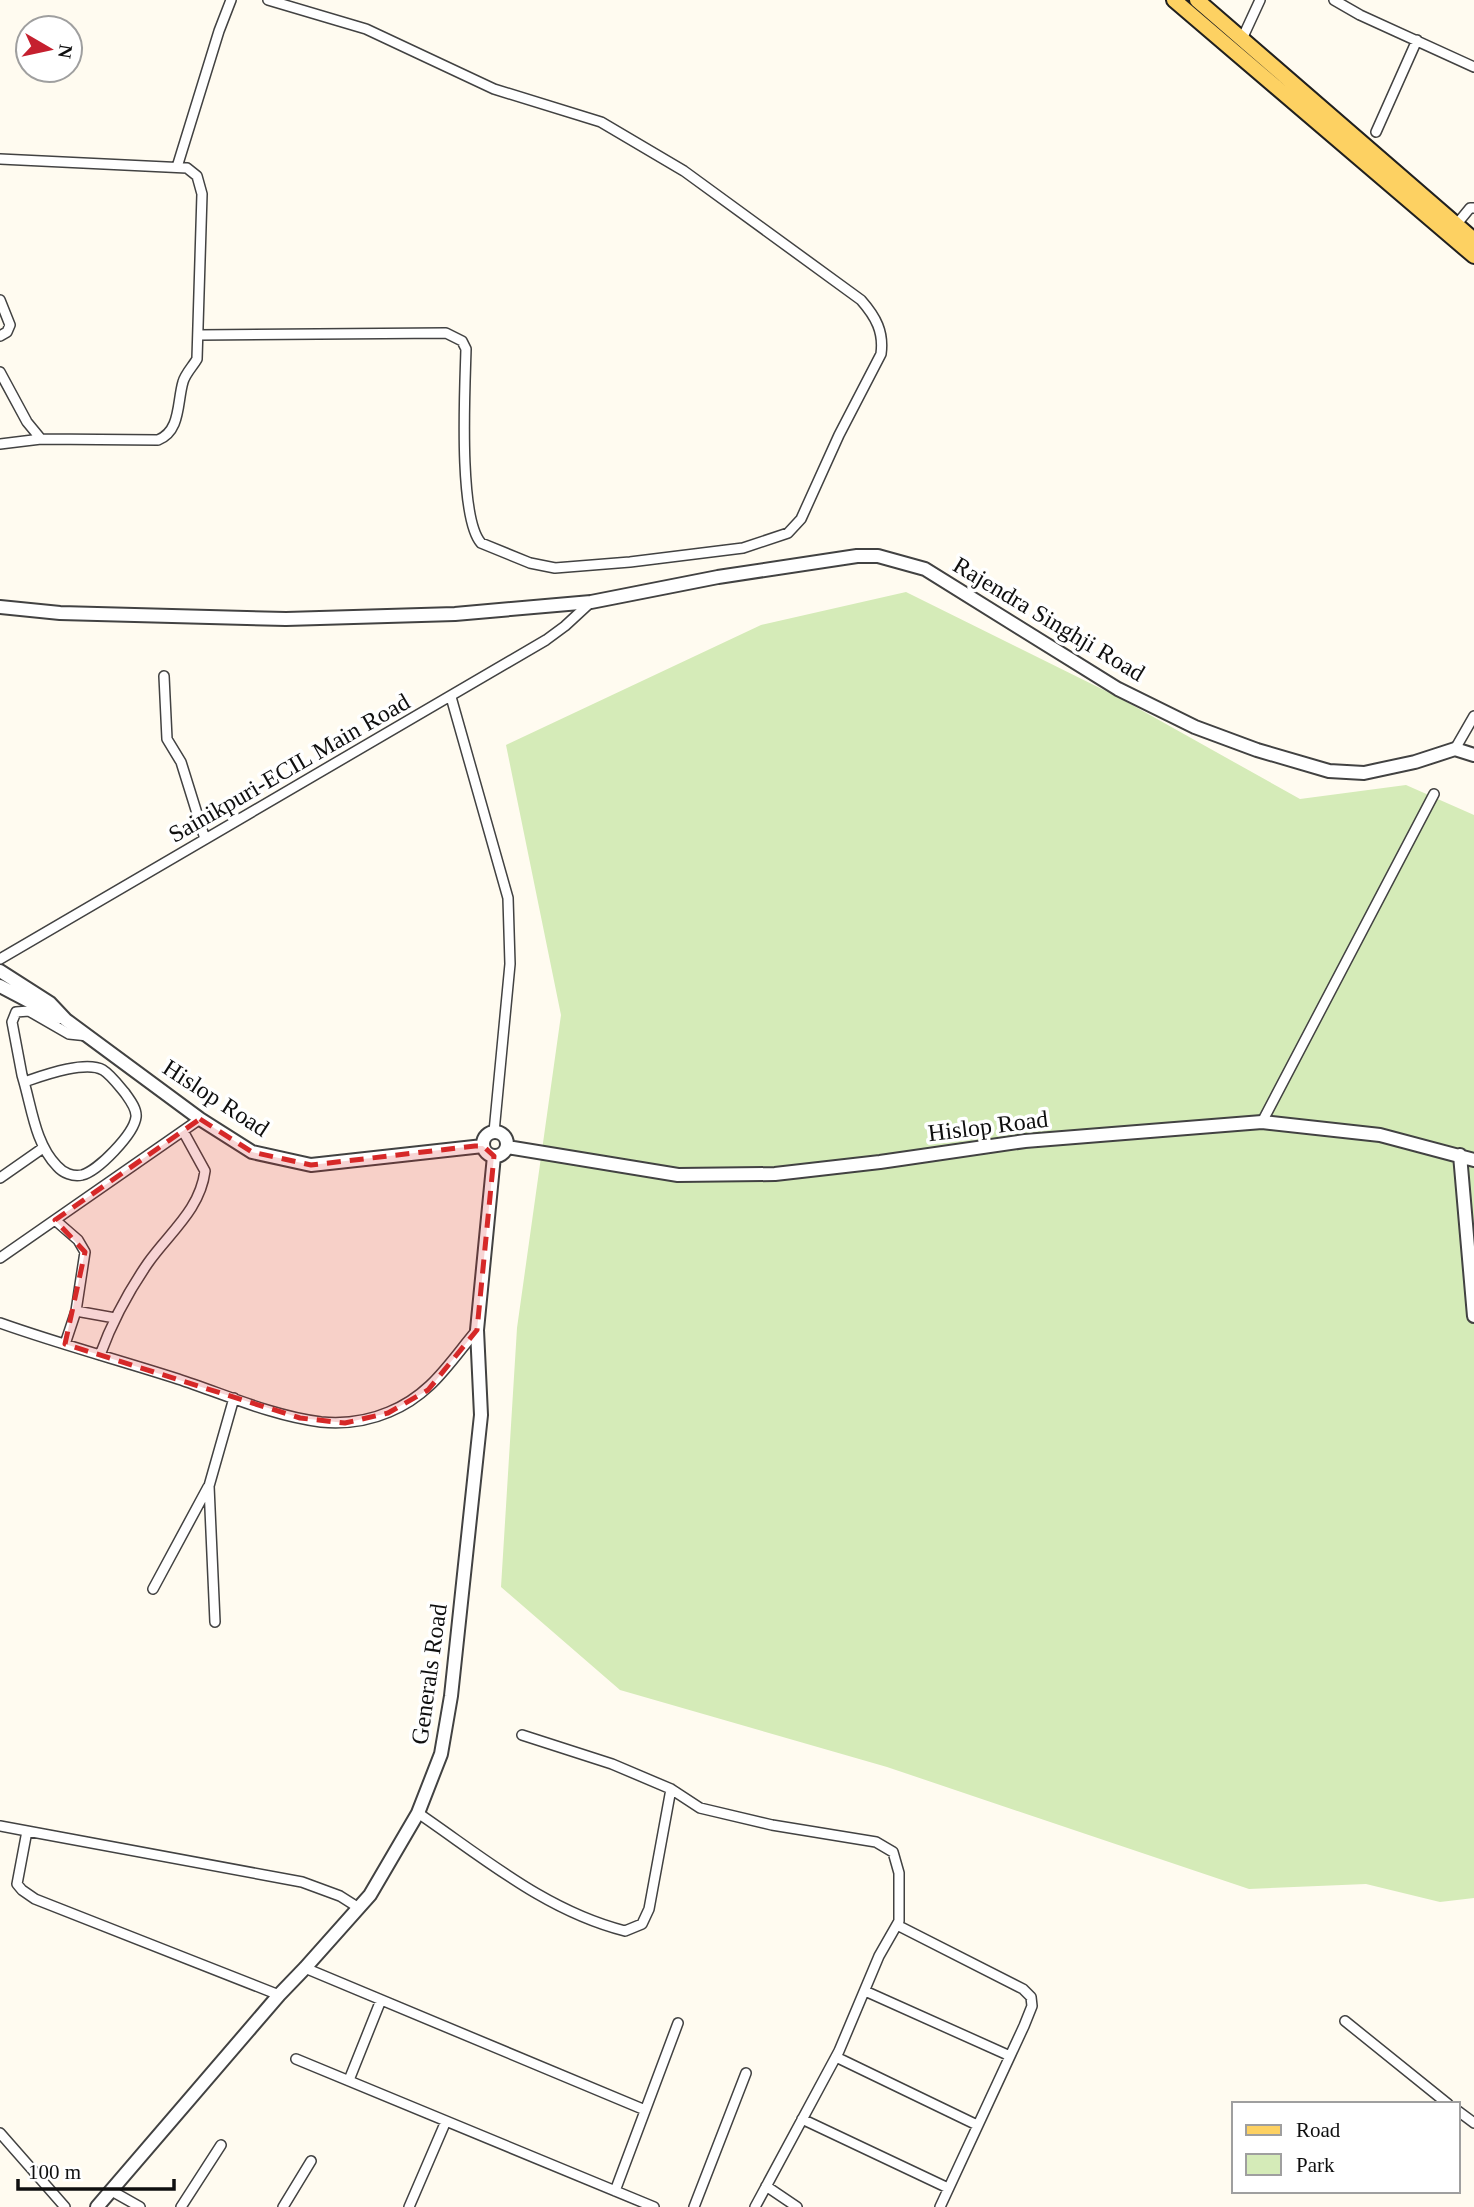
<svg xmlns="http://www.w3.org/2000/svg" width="1474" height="2207" viewBox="0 0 1474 2207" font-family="'Times New Roman',serif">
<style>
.green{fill:#d5ebb8}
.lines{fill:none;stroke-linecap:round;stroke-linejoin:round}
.minor-casing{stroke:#424242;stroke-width:12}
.tertiary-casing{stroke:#424242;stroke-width:16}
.primary-casing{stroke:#202020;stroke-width:18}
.minor{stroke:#fff;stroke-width:9}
.tertiary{stroke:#fff;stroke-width:12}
.primary{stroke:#fdd162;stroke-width:14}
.marked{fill:#d62828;fill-opacity:0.2;stroke:#d62828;stroke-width:5;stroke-dasharray:14 9;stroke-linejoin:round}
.labels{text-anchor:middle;stroke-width:7;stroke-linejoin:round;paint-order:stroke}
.street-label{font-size:24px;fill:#0f0f0f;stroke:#fff}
</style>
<rect width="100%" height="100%" fill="#fffbf0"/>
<path class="green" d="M 906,592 L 1116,696 L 1300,799 L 1406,785 L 1474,815 L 1474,1898 L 1440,1902 L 1366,1884 L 1249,1889 L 887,1767 L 620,1690 L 501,1587 L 517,1328 L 561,1015 L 506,745 L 761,625 Z"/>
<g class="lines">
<defs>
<path id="minor" d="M 1334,0 L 1360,15 L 1474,67
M 1242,39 L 1260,0
M 1376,132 L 1417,40
M 0,159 L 187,168 L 197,176 L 202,194 L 197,359 C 193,366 185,374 183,382 C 177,402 181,431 158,440 L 41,439 L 0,444
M 177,167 L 219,31 L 231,0
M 1456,225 L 1470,208 L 1474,208
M 0,300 L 10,325 L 7,332 L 0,336
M 199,335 L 446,333 L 462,341 L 466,349 C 465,387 458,517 481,543 L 530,563 L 555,568 L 630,562 L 743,548 L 788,533 L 801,519 L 839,435 L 881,354 C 884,332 876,317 861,300 L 684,171 L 601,122 L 494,89 L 366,29 L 268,0
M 0,372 L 27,422 L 41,439
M 164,676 L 167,739 L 181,762 L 205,839
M 451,697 L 508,898 L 510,964 L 494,1132
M 1455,749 L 1474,716
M 0,959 L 546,640 L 565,626 L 591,602
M 24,1082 C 42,1076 85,1060 103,1070 C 111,1075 119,1086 125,1093 C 130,1100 137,1109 136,1117 C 134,1134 98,1171 82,1175 C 73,1177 63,1173 57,1166 C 36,1145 32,1110 24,1082 L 22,1075 L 12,1022 L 16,1012 L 29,1011 L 69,1034 L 88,1036
M 1262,1122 L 1434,794
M 0,1178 L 43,1148
M 55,1220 L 78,1240 L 85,1252 L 76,1311 L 65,1344
M 0,1258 L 200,1119
M 76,1311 L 115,1318
M 0,1323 C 59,1344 119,1360 178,1379 C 224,1394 272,1416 321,1422 C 343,1424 368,1421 389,1412 C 431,1395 449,1363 477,1330
M 100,1355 C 112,1322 128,1292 148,1263 C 169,1233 200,1210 205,1171 L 183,1131
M 153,1589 L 208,1487
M 215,1622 L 209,1486 L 234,1398
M 522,1735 L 612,1764 L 671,1789 L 700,1808 L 772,1825 L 876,1842 L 893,1852 L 899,1873 L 899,1921 L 879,1956 L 839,2051 L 755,2207
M 418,1813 C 484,1858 546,1911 625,1931 L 642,1924 L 649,1909 L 671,1789
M 0,1826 L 27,1831
M 897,1925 L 1023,1989 L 1031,1997 L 1032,2006 L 1024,2026 L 940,2207
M 305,1968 L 645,2110
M 865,1991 L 1010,2056
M 279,1995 L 35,1899 L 22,1890 L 17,1884 L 27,1831 L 302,1882 L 340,1896 L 359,1908
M 1345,2021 L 1448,2104
M 836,2057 L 977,2125
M 296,2059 L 654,2207
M 349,2080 L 381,2000
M 1458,2111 L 1474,2123
M 802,2119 L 948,2188
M 0,2133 L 65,2207
M 766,2186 L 797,2207
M 110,2190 L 140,2207
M 615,2191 L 678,2023
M 181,2207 L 221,2145
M 283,2207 L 311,2161
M 409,2207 L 446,2121
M 694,2207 L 746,2073"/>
<path id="tertiary" d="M 0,607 L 60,613 L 286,619 L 455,614 L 591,602 L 718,577 L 857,556 L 878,556 L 925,569 L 1118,689 L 1195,727 L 1257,750 L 1329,771 L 1364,773 L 1415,762 L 1455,749 L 1474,755
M 0,971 L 50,1003 L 66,1020 L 200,1119 L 252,1152 L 311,1165 L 483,1146
M 0,986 L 59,1017
M483 1144a12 12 0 1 1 24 0a12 12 0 1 1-24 0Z
M 507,1147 L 678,1175 L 775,1174 L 880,1162 L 1025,1141 L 1262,1122 L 1380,1135 L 1474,1160
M 1460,1155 L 1474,1316
M 97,2207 L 279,1995 L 305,1968 L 370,1895 L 418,1813 L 441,1754 L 451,1696 L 481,1415 L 477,1330 L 494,1156"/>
<path id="primary" d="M 1174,0 L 1474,256
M 1197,0 L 1474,240"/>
</defs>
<use href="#minor" class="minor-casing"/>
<use href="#tertiary" class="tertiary-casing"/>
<use href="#primary" class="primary-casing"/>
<use href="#minor" class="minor"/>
<use href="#tertiary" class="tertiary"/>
<use href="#primary" class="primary"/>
</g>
<path class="marked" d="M 200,1119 L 252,1152 L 311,1165 L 475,1146 L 483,1146 L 494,1156 L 477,1330 L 428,1390 L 388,1413 L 345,1423 L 300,1418 L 65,1344 L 85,1252 L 55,1220 Z"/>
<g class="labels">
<g class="street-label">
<text transform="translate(1049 619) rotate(31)" y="8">Rajendra Singhji Road</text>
<text transform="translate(289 768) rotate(-30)" y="8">Sainikpuri-ECIL Main Road</text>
<text transform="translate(216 1098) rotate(33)" y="8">Hislop Road</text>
<text transform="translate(988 1126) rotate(-7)" y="8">Hislop Road</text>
<text transform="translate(429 1674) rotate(-82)" y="8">Generals Road</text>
</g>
</g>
<rect x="1232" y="2102" width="228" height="91" fill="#ffffff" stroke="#9f9f9f" stroke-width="2"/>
<rect x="1246" y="2125" width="35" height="10" fill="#fdd162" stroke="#9f9f9f" stroke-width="2"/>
<text x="1296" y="2137" font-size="21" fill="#0f0f0f">Road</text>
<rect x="1246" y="2154" width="35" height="21" fill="#d5ebb8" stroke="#9f9f9f" stroke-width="2"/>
<text x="1296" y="2172" font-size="21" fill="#0f0f0f">Park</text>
<g transform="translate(49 49) rotate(99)"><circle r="33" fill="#ffffff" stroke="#9f9f9f" stroke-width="2"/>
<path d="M0-5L12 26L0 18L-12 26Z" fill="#c5202f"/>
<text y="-10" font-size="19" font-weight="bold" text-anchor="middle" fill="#0f0f0f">N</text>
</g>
<path d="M18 2179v10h156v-10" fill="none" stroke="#0f0f0f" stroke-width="3.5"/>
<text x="28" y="2179" font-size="21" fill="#0f0f0f" stroke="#ffffff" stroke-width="5" paint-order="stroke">100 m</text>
</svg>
